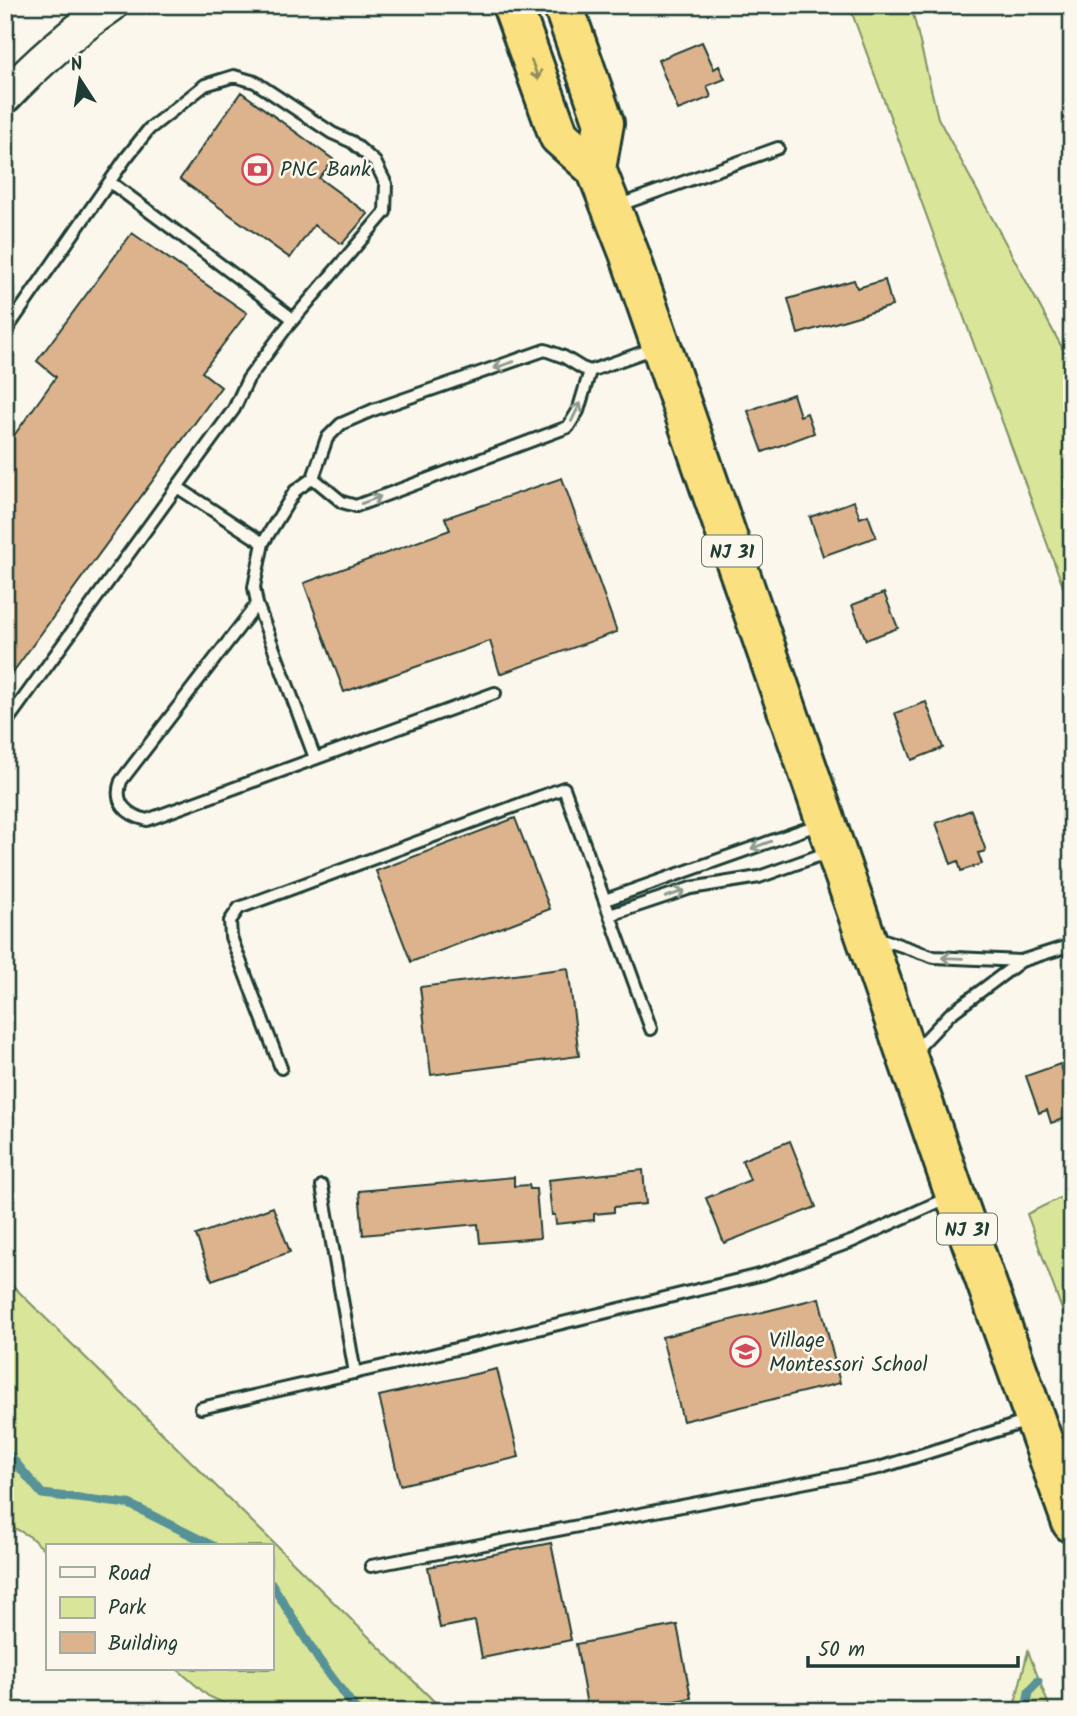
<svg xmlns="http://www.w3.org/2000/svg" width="1077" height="1716" viewBox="0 0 1077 1716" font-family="Kalam,sans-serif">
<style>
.green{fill:#d9e598;stroke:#7c9166;stroke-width:2}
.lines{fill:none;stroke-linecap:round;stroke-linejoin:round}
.stream{stroke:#579298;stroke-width:9}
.building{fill:#ddb38d;stroke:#1f3d34;stroke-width:2}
.lane-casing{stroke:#1f3d34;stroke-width:16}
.secondary-casing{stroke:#1f3d34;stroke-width:37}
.highway-casing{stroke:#1f3d34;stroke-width:44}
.lane{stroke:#fbf7ec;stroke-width:10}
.secondary{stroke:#fbf7ec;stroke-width:32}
.highway{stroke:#fbe080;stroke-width:38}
.oneway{stroke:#8d8e5a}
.oneway2{stroke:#8d9a90}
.labels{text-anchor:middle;stroke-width:5;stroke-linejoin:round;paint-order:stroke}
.shield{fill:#fbf7ec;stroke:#61756b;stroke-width:2}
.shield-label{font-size:19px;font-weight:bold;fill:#1f3d34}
.poi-label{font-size:21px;fill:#1f3d34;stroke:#fbf7ec;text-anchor:start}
</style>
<rect width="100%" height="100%" fill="#fbf7ec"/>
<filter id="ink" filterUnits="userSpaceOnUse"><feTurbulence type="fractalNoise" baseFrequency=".0143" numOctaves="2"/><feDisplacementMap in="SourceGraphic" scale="14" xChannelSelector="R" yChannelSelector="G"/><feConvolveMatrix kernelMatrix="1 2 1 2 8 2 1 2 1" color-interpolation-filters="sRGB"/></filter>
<g filter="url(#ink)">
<path class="green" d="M 849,5 L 911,5 L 938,118 L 1072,366 L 1072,611 Z
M 1072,1192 L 1072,1337 L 1027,1214 Z
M 5,1276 L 9,1282 L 444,1711 L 241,1711 L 208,1696 L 177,1669 L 271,1669 L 271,1546 L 47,1546 L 47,1552 L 29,1536 L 5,1523 Z
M 1028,1651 L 1051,1711 L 1013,1711 Z"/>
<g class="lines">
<path class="stream" d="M 5,1450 L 42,1494 L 129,1504 L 213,1546
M 271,1583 L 319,1660 L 357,1711
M 1026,1711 L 1029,1692 L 1038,1681"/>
</g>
<path class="building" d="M 702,42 L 714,69 L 719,66 L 725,79 L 707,86 L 711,97 L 678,110 L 658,60 Z
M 241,92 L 334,160 L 319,178 L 368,214 L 342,244 L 314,225 L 290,258 L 180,179 Z
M 132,233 L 247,313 L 202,372 L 221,387 L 5,683 L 5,448 L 56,377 L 37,361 Z
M 854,280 L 857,288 L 885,280 L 892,306 L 798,334 L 788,299 Z
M 793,394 L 800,416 L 807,413 L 814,433 L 763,452 L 748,411 Z
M 562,478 L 617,632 L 500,674 L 490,641 L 344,692 L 304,583 L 450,530 L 445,518 Z
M 854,501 L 860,518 L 868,515 L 876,537 L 823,556 L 810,517 Z
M 884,593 L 898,628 L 866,640 L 852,605 Z
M 926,702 L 943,748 L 912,760 L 895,713 Z
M 971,810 L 986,851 L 978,853 L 982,864 L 961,871 L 958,861 L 951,864 L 936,823 Z
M 515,818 L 550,909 L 411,962 L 376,871 Z
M 568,968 L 579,1056 L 431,1075 L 420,987 Z
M 1060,1064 L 1072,1095 L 1072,1102 L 1065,1104 L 1069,1117 L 1051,1123 L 1047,1110 L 1039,1113 L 1026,1076 Z
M 790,1141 L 816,1207 L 724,1243 L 706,1198 L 750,1180 L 742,1160 Z
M 643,1170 L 646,1204 L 614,1207 L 614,1212 L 594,1214 L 594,1220 L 556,1224 L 555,1215 L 552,1215 L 548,1180 Z
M 514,1177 L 514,1186 L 529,1185 L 530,1189 L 536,1189 L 540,1238 L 480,1243 L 478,1224 L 363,1235 L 359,1191 Z
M 273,1207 L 290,1252 L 212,1280 L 196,1235 Z
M 819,1298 L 840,1383 L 683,1421 L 662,1337 Z
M 497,1369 L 519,1457 L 400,1485 L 379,1396 Z
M 551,1543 L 571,1640 L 482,1658 L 475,1621 L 440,1628 L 428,1567 Z
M 677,1625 L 691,1698 L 622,1711 L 588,1711 L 576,1644 Z"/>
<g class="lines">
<defs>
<path id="lane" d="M 110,182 L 293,319
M 617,206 L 778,148
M 5,332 L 126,158 L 149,129 L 205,85 L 234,76 L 255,82 L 332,133 L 352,142 L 375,162 L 386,184 L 385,212 L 286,328 L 248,379 L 234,409 L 177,487
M 313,478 L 342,502 L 356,506 L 568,427 L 578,411 L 590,371
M 263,543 L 254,587 L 257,604 L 121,781 C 113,803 127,815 147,820 L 495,693
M 257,604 L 315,758
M 5,724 L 177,487 L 263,543 L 295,491 L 313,478 L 327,438 L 341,424 L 373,410 L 545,350 L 564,357 L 582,368 L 590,371 L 655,348
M 605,900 L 820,824
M 610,915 L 691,888 L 759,877 L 829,852
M 876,937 L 934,957 L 1021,961
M 915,1051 L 950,1014 L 1021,961 L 1062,948 L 1072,946
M 281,1068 L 231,937 L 230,921 L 239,908 L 564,788 L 651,1029
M 322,1186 L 355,1373
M 201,1408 L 423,1357 L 763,1274 L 853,1241 L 949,1197
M 371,1566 L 879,1468 L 1028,1421
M 5,1622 L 5,1627"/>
<path id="secondary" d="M 5,97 C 37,63 74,31 112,5"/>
<path id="highway" d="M 512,5 L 559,136 L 596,169 L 629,253 L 955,1195 L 1072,1523
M 563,5 L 604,123 L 596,169"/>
</defs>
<use href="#lane" class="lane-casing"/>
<use href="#secondary" class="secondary-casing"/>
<use href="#highway" class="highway-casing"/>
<use href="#lane" class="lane"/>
<use href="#secondary" class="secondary"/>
<use href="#highway" class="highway"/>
</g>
<defs><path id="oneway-shaft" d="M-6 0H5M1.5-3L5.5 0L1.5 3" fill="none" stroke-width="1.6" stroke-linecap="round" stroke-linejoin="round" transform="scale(1.75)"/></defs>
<use class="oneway" href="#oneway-shaft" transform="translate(535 70) rotate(70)"/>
<g class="oneway2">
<use href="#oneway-shaft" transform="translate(504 365) rotate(161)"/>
<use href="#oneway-shaft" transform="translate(576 412) rotate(-64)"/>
<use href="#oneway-shaft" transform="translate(371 500) rotate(-20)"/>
<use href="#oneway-shaft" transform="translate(761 845) rotate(160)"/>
<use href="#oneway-shaft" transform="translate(675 894) rotate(-19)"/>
<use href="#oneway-shaft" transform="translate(952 958) rotate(-178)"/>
</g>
</g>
<defs>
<symbol id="bank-ring" viewBox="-11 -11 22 22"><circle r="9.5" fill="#fbf7ec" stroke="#d1495b" stroke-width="1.5"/><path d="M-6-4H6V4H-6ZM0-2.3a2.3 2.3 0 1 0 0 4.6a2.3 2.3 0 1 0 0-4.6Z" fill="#d1495b"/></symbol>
<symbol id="school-ring" viewBox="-11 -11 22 22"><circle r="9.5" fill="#fbf7ec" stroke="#d1495b" stroke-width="1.5"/><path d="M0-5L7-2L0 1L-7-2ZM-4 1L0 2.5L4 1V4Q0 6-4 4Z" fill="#d1495b"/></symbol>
</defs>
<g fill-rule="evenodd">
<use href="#bank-ring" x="240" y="152" width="35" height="35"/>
<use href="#school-ring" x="728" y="1334" width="35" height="35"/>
</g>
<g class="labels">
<g class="shield">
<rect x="702" y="535.5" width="60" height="31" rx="5"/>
<rect x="937" y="1213.5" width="60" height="31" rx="5"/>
</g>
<g class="shield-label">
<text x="732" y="558">NJ 31</text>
<text x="967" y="1236">NJ 31</text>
</g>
<g class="poi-label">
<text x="280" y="176">PNC Bank</text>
<text x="769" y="1347">Village<tspan x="769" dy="24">Montessori School</tspan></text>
</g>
</g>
<rect width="1077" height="1716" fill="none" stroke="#fbf7ec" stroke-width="28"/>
<rect x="14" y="14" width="1049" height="1688" fill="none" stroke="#1f3d34" stroke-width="2.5" filter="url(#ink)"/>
<rect x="46" y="1544" width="228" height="126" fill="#fbf7ec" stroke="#a3ada2" stroke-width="2"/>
<rect x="60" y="1567" width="35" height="10" fill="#fbf7ec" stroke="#a3ada2" stroke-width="2"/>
<text x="108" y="1580" font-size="21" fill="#1f3d34">Road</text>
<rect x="60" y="1597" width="35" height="21" fill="#d9e598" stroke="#a3ada2" stroke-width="2"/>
<text x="108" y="1614" font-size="21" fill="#1f3d34">Park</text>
<rect x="60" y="1632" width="35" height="21" fill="#ddb38d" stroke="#a3ada2" stroke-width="2"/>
<text x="108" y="1650" font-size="21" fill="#1f3d34">Building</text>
<g transform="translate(80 80) rotate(348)" stroke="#fbf7ec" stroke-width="5" paint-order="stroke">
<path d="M0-5L12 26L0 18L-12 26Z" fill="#1f3d34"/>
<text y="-10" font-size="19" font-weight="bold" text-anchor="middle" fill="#1f3d34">N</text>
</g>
<path d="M808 1656v10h210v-10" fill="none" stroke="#1f3d34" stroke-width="3.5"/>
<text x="818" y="1656" font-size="21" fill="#1f3d34" stroke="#fbf7ec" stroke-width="5" paint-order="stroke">50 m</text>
</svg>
